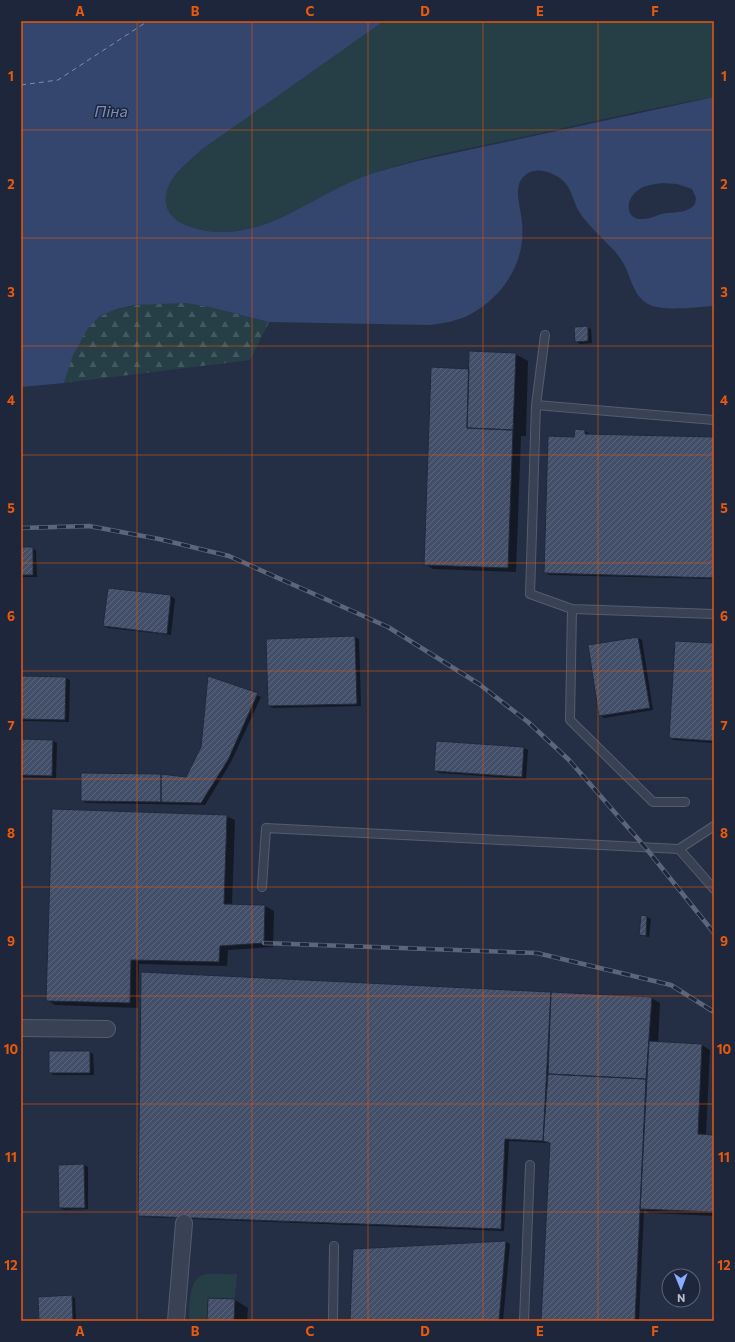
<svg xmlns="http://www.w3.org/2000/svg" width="735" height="1342" viewBox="0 0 735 1342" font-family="Commissioner,sans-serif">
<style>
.grass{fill:#263f47}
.forest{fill:url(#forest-firs)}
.water{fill:#34466d;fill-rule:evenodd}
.shadow{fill:#0007}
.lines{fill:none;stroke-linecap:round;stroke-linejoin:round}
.ferry{stroke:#7b8eb9;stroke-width:1;stroke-dasharray:5 4;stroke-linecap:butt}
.building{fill:url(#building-hatch);stroke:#20283c}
.lane-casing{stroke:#555c6f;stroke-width:10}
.street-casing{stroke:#555c6f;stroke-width:18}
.lane{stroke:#394255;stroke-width:8}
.street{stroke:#394255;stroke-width:16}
.rail-casing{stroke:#5b657c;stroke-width:4.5}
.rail{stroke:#1d263b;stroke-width:3;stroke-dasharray:9;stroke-linecap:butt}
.grid{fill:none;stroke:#e8590c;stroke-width:1;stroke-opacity:0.55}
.labels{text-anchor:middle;stroke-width:3;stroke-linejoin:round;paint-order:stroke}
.water-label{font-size:16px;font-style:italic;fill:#7b8eb9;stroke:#1d263b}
.neatline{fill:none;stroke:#e8590c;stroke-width:1.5}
.grid-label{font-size:13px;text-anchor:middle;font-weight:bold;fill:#e8590c}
</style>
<defs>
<pattern id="forest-firs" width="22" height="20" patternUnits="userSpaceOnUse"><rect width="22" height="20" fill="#263f47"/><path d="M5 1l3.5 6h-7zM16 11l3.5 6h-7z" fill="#435960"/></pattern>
<pattern id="building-hatch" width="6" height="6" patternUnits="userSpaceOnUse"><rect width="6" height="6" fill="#434e68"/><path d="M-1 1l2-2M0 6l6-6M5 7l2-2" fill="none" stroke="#5c667c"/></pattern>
</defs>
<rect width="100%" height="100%" fill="#242f46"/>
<path class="grass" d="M 384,21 L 714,21 L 714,97 C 650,108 586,123 523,137 C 476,147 428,155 383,170 C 333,186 277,230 227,232 C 198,233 150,222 170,183 C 177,170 191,160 201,150 Z
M 237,1274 L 235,1299 L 208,1298 L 207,1321 L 189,1321 C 190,1308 187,1281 203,1275 C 212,1272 227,1275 237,1274 Z"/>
<path class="forest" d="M 159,303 L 185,303 L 209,307 L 269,322 L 250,360 L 64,383 C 82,321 93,308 159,303 Z"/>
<path class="water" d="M 21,21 L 384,21 L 201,150 C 191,160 177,170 170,183 C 151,222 198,233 227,232 C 273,230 312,199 353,181 C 373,172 395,167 417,161 L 714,97 L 714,306 C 696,307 664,312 648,304 C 631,294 631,273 620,258 C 615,250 606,243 600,236 C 592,228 584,220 578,210 C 573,200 571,186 561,179 C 550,170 530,165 521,180 C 514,191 521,209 522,222 C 526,261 505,295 471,314 C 458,321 444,323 430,325 L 269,322 L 209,307 L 185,303 L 134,305 L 117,309 L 100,316 L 88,328 L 73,355 L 64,383 L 21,387 ZM 663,183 L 677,184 L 692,189 L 696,198 L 695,204 C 688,213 677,212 667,213 C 659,214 651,219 643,219 C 625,220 625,200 637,191 C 644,185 654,184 663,183 Z"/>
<path class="shadow" d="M 587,327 L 591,329 L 592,343 L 580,344 L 576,341 Z
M 515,354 L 528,361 L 526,436 L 521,436 L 516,572 L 433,569 L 425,564 L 470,370 Z
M 585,431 L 589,433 L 589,435 L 714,438 L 714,579 L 549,575 L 545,572 Z
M 21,548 L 32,548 L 36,550 L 37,577 L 21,577 Z
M 109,589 L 171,596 L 175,599 L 171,635 L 108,628 L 104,626 Z
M 355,637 L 359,639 L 361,706 L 273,708 L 269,706 L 267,640 Z
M 638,638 L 642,640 L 653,710 L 604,718 L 600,715 Z
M 714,644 L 714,743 L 673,740 L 670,738 Z
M 21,677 L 66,678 L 70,680 L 69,722 L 21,721 Z
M 209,677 L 261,697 L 231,762 L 205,805 L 86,803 L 82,800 L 186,778 L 202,747 Z
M 21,740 L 53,741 L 57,743 L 56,778 L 21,777 Z
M 437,742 L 524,748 L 528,750 L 526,779 L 439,773 L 435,770 Z
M 226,816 L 235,820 L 232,905 L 265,906 L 274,911 L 273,947 L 228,950 L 227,966 L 139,964 L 138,1008 L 55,1005 L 47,1000 Z
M 647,917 L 651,919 L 649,937 L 640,935 Z
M 142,973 L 651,998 L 660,1003 L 658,1043 L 702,1045 L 710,1050 L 706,1135 L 714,1136 L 714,1216 L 649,1213 L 644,1210 L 639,1321 L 542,1321 L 551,1144 L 548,1143 L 509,1141 L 504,1231 L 143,1217 L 139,1215 Z
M 90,1052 L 93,1054 L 94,1075 L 54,1075 L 50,1073 Z
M 84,1165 L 88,1167 L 88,1209 L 64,1210 L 60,1208 Z
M 506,1242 L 510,1244 L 503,1321 L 351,1321 Z
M 71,1296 L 75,1298 L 76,1321 L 40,1321 Z
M 235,1300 L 248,1308 L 247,1321 L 208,1321 Z"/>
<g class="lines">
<path class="ferry" d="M 21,85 L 58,80 L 148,21"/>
</g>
<path class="building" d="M 588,326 L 588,341 L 575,342 L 574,327 Z
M 469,351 L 516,353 L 513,430 L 467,428 Z
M 431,367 L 469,369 L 467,428 L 513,430 L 508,568 L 424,565 Z
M 575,429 L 585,430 L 585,434 L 714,437 L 714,578 L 544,573 L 548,436 L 574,437 Z
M 21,547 L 33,547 L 33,575 L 21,575 Z
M 108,588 L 171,595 L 167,634 L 103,626 Z
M 355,636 L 357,704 L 268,706 L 266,639 Z
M 638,637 L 650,708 L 599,716 L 588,645 Z
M 675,641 L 714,643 L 714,741 L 669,738 Z
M 21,676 L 66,677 L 65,720 L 21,719 Z
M 208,676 L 258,693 L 228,760 L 201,803 L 161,802 L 161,774 L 186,777 L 201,747 Z
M 21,739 L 53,740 L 52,776 L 21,775 Z
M 436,741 L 524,747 L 522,777 L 434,771 Z
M 81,773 L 161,774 L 161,802 L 81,801 Z
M 52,809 L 227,815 L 224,904 L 265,905 L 264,943 L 220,946 L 219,962 L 131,960 L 130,1003 L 46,1001 Z
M 641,915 L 647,916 L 646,936 L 639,935 Z
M 141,972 L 551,992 L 543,1141 L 505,1139 L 501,1229 L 138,1216 Z
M 551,992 L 652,997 L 646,1079 L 548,1074 Z
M 649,1041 L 702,1044 L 698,1134 L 714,1135 L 714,1212 L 640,1209 Z
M 49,1051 L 90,1051 L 90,1073 L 49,1073 Z
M 548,1074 L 646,1079 L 635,1321 L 541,1321 L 550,1143 L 543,1141 Z
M 84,1164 L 85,1208 L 59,1208 L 58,1165 Z
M 506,1241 L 499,1321 L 350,1321 L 353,1249 Z
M 72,1295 L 73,1321 L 39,1321 L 38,1297 Z
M 208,1298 L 235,1299 L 234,1321 L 207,1321 Z"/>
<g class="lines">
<defs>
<path id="lane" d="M 545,335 L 536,405 L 530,594 L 572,609 L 714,614
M 536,405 L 714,420
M 572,609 L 570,720 L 653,802 L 685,802
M 679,849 L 714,826
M 262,887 L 266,828 L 679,849 L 714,889
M 333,1321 L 334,1246
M 524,1321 L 530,1165"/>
<path id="street" d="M 21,1028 L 107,1029
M 176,1321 L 184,1223"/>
</defs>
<use href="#lane" class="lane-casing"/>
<use href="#street" class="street-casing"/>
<use href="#lane" class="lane"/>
<use href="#street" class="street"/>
<defs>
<path id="rail" d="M 21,528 L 89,526 L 159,539 L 229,556 L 388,627 L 479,684 L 528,722 L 569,760 L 645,847 L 714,933
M 264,943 L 537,953 L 671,985 L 714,1012"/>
</defs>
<use href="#rail" class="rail-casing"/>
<use href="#rail" class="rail"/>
</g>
<path class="grid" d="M 137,21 L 137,1321M 252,21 L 252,1321M 368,21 L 368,1321M 483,21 L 483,1321M 598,21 L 598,1321M 21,130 L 714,130M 21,238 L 714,238M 21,346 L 714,346M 21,455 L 714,455M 21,563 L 714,563M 21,671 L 714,671M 21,779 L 714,779M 21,887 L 714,887M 21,996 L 714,996M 21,1104 L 714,1104M 21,1212 L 714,1212"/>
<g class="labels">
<g class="water-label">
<text x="111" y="117">Піна</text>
</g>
</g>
<rect width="735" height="1342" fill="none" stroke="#1d263b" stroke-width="44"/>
<g transform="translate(681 1288) rotate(179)"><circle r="19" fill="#1d263b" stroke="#5b6276"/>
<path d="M0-3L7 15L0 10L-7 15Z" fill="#8babff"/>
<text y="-6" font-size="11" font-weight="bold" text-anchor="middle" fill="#b7bdce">N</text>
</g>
<rect x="22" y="22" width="691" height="1298" class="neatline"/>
<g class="grid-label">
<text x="80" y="16">A</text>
<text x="195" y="16">B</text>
<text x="310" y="16">C</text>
<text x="425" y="16">D</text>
<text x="540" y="16">E</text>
<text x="655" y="16">F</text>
<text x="11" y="81">1</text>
<text x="724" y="81">1</text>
<text x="11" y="189">2</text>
<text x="724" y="189">2</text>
<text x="11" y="297">3</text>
<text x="724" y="297">3</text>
<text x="11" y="405">4</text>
<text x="724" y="405">4</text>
<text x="11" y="513">5</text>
<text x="724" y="513">5</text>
<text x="11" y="621">6</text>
<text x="724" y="621">6</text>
<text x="11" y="730">7</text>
<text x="724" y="730">7</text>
<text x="11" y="838">8</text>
<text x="724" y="838">8</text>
<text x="11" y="946">9</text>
<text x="724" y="946">9</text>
<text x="11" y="1054">10</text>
<text x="724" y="1054">10</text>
<text x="11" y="1162">11</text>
<text x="724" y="1162">11</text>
<text x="11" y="1270">12</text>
<text x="724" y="1270">12</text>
<text x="80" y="1336">A</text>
<text x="195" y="1336">B</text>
<text x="310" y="1336">C</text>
<text x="425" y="1336">D</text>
<text x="540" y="1336">E</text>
<text x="655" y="1336">F</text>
</g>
</svg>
